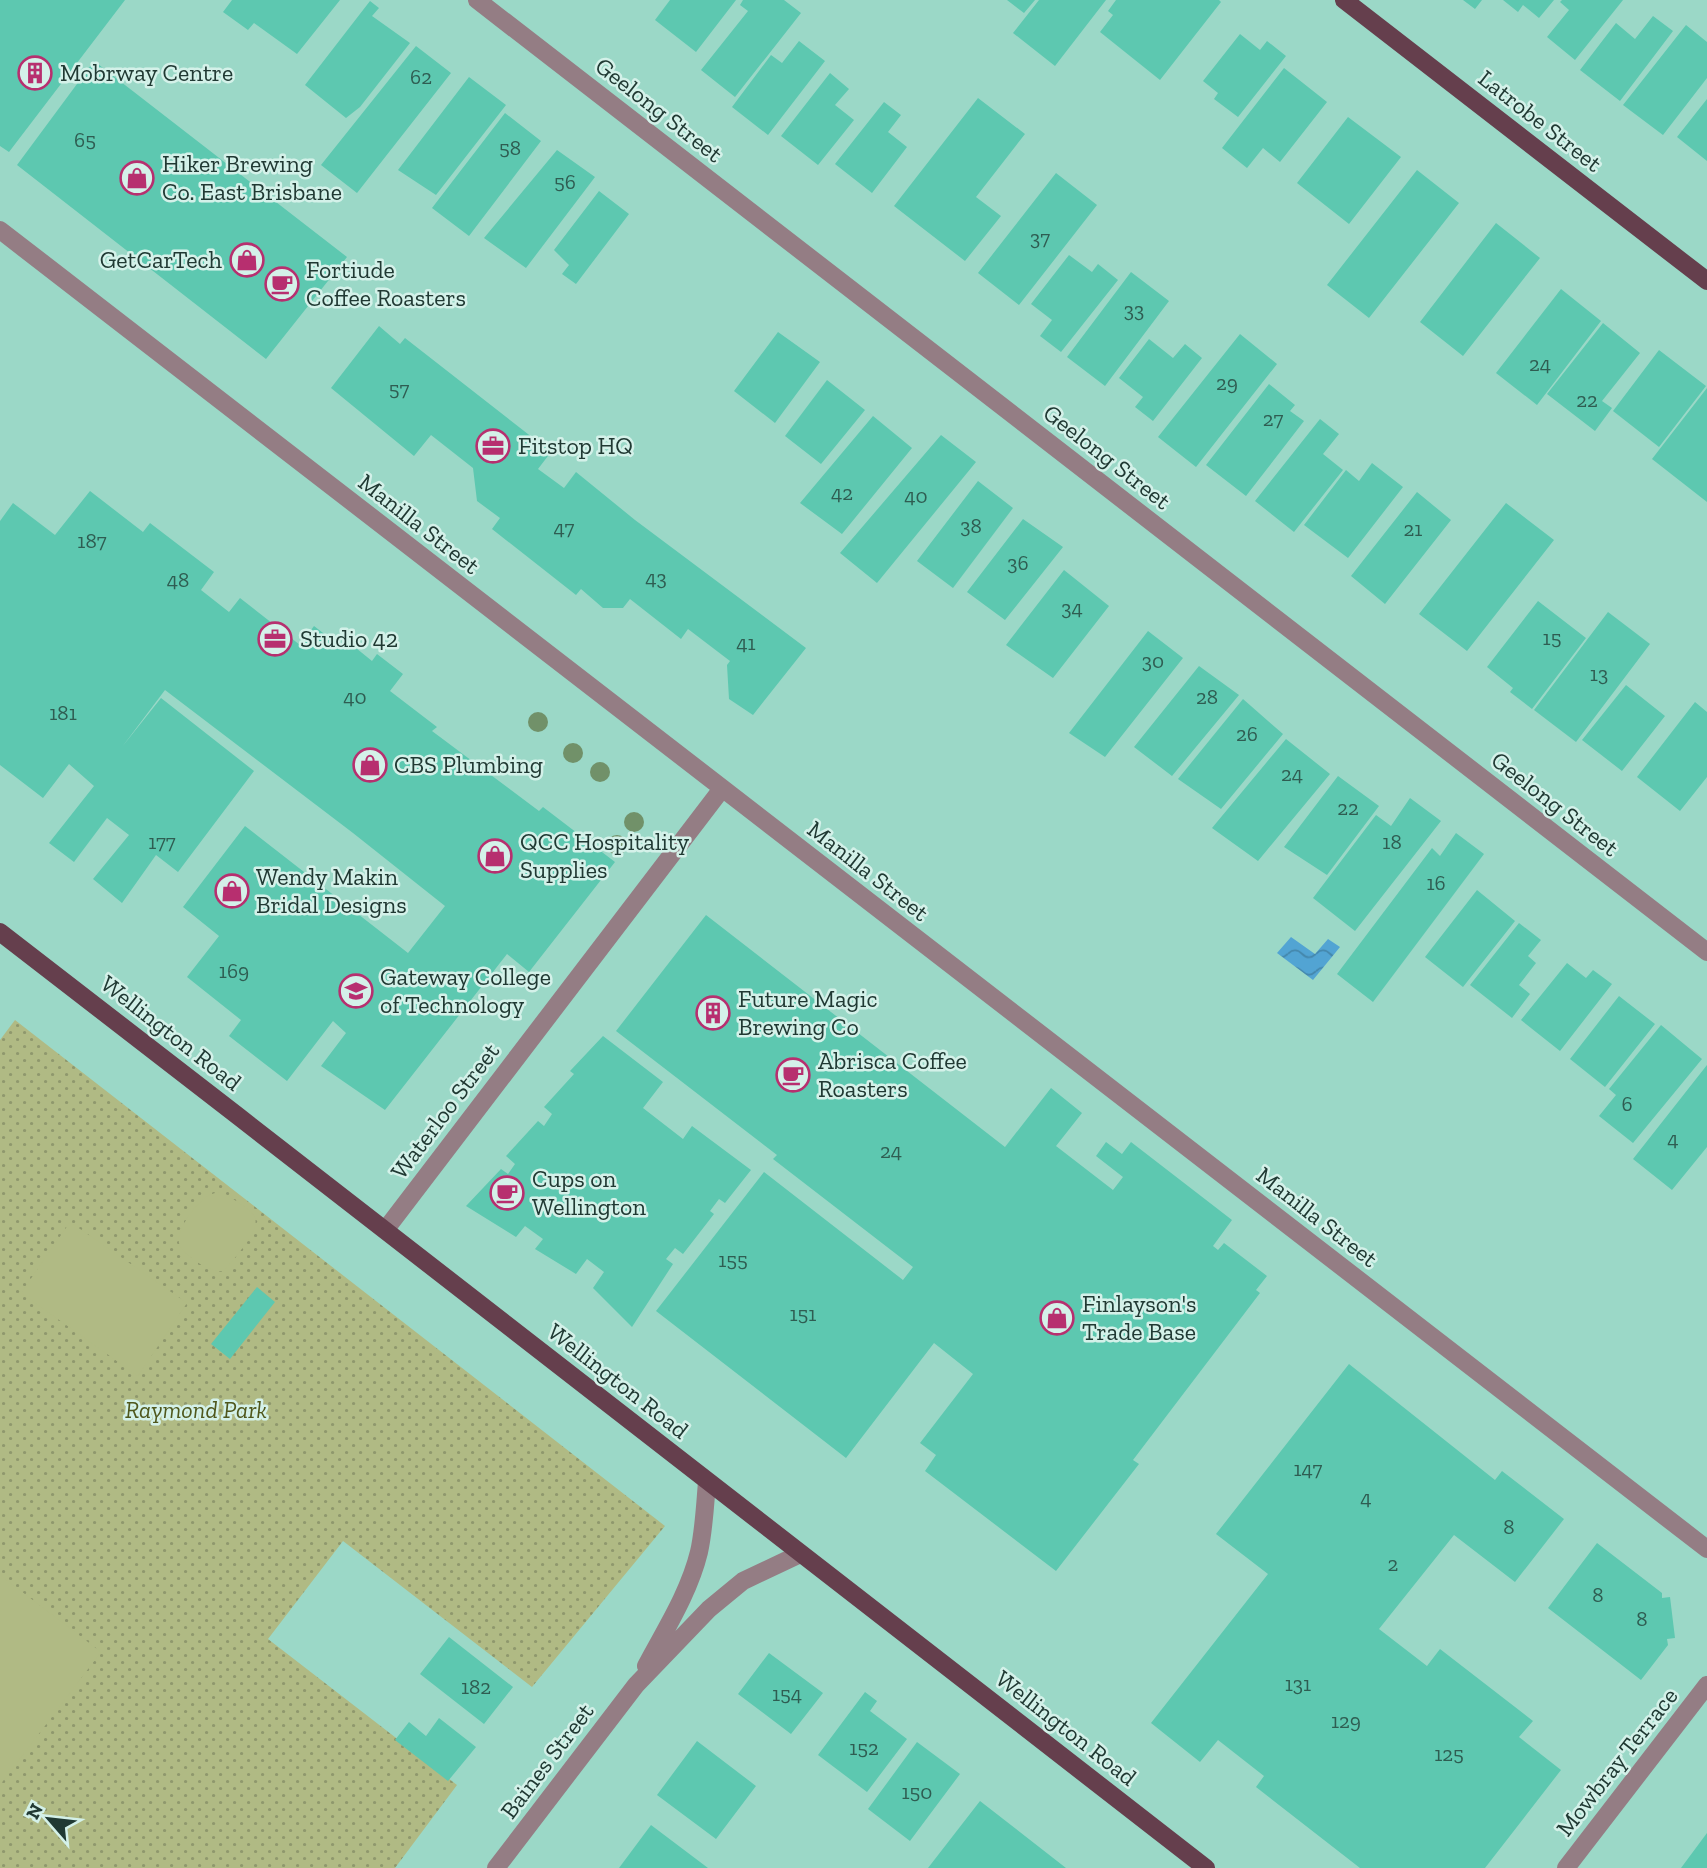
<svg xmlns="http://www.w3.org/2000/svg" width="1707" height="1868" viewBox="0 0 1707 1868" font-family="'Zilla Slab',serif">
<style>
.green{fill:url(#green-dots)}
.pitch{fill:#b0ba84}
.water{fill:url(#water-waves)}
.building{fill:#5dc8b0}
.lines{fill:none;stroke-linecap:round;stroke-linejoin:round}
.minor{stroke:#947d84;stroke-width:18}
.major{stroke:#653f4d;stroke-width:18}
.tree{fill:#719169}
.labels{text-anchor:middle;stroke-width:5;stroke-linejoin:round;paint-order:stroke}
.number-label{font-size:21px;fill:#2f5d52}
.poi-label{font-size:24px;fill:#203933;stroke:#d4f1e9;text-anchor:start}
.street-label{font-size:24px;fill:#203933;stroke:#d4f1e9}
.park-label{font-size:24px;font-style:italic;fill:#4f571c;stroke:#d4f1e9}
</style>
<defs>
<pattern id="green-dots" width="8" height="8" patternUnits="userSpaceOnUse" patternTransform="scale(1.75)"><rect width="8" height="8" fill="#b0ba84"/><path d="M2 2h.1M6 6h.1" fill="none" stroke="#8f986d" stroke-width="1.8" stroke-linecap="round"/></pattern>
<pattern id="water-waves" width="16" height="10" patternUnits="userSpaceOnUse" patternTransform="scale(1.75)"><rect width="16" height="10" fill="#52a4d3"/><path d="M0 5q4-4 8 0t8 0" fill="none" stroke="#4487ac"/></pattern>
</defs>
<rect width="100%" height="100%" fill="#9bd8c7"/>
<path class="green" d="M 15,1020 L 665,1526 L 532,1687 L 343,1541 L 268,1639 L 457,1785 L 395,1868 L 0,1868 L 0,1040 Z"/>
<path class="pitch" d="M 224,1193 C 232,1199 248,1207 254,1216 C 263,1229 232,1260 224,1271 C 212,1274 182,1255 179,1243 C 176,1229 199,1198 212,1194 C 216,1192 220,1193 224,1193 Z
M 70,1222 L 187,1303 L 138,1376 L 21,1293 Z
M 0,1575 L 101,1652 L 0,1785 Z"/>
<path class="water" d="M 1291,937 L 1315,954 L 1328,939 L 1340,947 L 1313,980 L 1277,953 Z"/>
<path class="building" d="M 0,0 L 125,0 L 9,152 L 0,146 Z
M 232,0 L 340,0 L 297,54 L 254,23 L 248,30 L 223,12 Z
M 670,0 L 736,0 L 696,52 L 655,20 Z
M 743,0 L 784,0 L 801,13 L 735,97 L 701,70 L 748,11 L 740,5 Z
M 1007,0 L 1035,0 L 1024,13 Z
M 1039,0 L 1106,0 L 1055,66 L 1013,33 Z
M 1116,0 L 1219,0 L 1221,2 L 1160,80 L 1100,32 L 1113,15 L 1108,11 Z
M 1463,0 L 1482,0 L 1475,9 Z
M 1503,0 L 1554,0 L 1539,18 L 1523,5 L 1518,12 Z
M 1562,0 L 1623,0 L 1575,60 L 1547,37 L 1569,10 L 1560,2 Z
M 370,1 L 379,8 L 372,16 L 410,43 L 360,107 L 346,118 L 305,85 Z
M 1653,16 L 1673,31 L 1620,101 L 1580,70 L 1616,23 L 1635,39 Z
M 1686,25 L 1707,42 L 1707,78 L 1663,135 L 1623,105 Z
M 1240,34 L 1260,50 L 1267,41 L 1286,56 L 1238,117 L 1214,99 L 1218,93 L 1203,81 Z
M 799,41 L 825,61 L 768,135 L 732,107 L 771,55 L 782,63 Z
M 416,46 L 451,73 L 357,193 L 321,165 Z
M 94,61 L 347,257 L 266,359 L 17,165 Z
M 1284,68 L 1327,102 L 1280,162 L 1263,148 L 1247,168 L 1222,148 Z
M 830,73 L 849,89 L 835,105 L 854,120 L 818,165 L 781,136 Z
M 469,77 L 506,105 L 436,195 L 398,170 Z
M 978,98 L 1025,134 L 976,197 L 1001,216 L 965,261 L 894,206 Z
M 1707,99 L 1707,161 L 1677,137 Z
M 884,102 L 901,115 L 888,132 L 907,147 L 872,193 L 835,164 Z
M 505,113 L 541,141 L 469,236 L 432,208 Z
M 1348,117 L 1401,157 L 1349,224 L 1297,183 Z
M 557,150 L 595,177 L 526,268 L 484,238 Z
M 1417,170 L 1459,203 L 1369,318 L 1327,285 Z
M 1056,173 L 1097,205 L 1019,305 L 978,273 Z
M 599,191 L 629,214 L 576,284 L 562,274 L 569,265 L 554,250 Z
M 1496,223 L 1540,258 L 1463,356 L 1420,322 Z
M 1069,255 L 1092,272 L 1098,264 L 1118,280 L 1061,352 L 1040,336 L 1052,320 L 1031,304 Z
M 1131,272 L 1169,301 L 1105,386 L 1067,357 Z
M 1561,289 L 1601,321 L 1537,405 L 1496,373 Z
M 1603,323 L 1640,353 L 1602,401 L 1612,408 L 1595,431 L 1547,394 Z
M 379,326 L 400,344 L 405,338 L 551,452 L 538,469 L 564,488 L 576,472 L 635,520 L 806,648 L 753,715 L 729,699 L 727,665 L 730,661 L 688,629 L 681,639 L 630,599 L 623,608 L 603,608 L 581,589 L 576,595 L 492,529 L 500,518 L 477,501 L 473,468 L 431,435 L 414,456 L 331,388 Z
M 778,332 L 820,362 L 775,423 L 734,391 Z
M 1240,334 L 1277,364 L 1196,467 L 1158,437 Z
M 1149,339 L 1173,358 L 1185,344 L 1202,358 L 1153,421 L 1135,407 L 1143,397 L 1119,378 Z
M 1659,350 L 1706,386 L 1659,447 L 1613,411 Z
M 827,380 L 865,410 L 821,464 L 785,436 Z
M 1269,384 L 1295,405 L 1290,411 L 1304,421 L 1246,496 L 1206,465 Z
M 1707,388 L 1707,502 L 1652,459 Z
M 873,416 L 912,448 L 842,534 L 800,503 Z
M 1320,419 L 1339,434 L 1323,454 L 1343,470 L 1294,532 L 1255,501 Z
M 941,435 L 976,462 L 877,583 L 840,553 Z
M 1372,463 L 1403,487 L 1348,558 L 1304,525 L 1346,470 L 1359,481 Z
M 978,481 L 1013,508 L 953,588 L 917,561 Z
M 90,491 L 143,532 L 150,523 L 214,572 L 201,590 L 229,612 L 240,598 L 300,645 L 314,626 L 345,650 L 351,644 L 372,661 L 377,654 L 403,674 L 390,691 L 437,727 L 432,731 L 436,734 L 539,811 L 543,807 L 615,862 L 529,972 L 507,954 L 385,1110 L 321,1066 L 346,1033 L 333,1021 L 287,1081 L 229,1036 L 241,1020 L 187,977 L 219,936 L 183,907 L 245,826 L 408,953 L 445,906 L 353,833 L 165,690 L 122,747 L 161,698 L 254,771 L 178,872 L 156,855 L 122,903 L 93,879 L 129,835 L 107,818 L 74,862 L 49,843 L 94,786 L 69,764 L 43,798 L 0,765 L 0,521 L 13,503 L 55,535 Z
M 1417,492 L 1451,520 L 1385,604 L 1351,576 Z
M 1506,503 L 1554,540 L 1467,651 L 1419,614 Z
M 1023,519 L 1063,547 L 1005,620 L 967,592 Z
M 1064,570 L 1109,606 L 1053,678 L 1006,645 Z
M 1538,601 L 1586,638 L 1532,709 L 1510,692 L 1513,688 L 1487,667 Z
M 1608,612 L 1650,644 L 1576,742 L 1534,710 Z
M 1148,631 L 1183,658 L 1105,757 L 1069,733 Z
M 1199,666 L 1239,695 L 1172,776 L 1134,747 Z
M 1626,685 L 1665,716 L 1622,771 L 1582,740 Z
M 1243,699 L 1283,734 L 1221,809 L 1178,779 Z
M 1695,702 L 1707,712 L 1707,777 L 1680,811 L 1637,777 Z
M 1286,739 L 1330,774 L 1258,861 L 1212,828 Z
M 1338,776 L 1379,806 L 1327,875 L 1284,847 Z
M 1410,798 L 1441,821 L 1355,931 L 1313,898 L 1376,815 L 1391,826 Z
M 1456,833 L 1484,854 L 1373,1002 L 1337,974 L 1432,848 L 1440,856 Z
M 1477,890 L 1515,921 L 1463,987 L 1425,957 Z
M 706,915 L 1005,1147 L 1051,1088 L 1082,1113 L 1056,1146 L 1113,1190 L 1123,1177 L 1096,1156 L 1106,1142 L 1122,1154 L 1131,1142 L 1232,1220 L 1213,1246 L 1218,1250 L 1224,1243 L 1267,1276 L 1256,1290 L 1260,1293 L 1133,1460 L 1139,1464 L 1056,1571 L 925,1471 L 936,1455 L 920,1443 L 973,1374 L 934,1343 L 846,1458 L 656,1311 L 764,1172 L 903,1280 L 913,1267 L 773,1159 L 777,1155 L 616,1031 Z
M 1519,923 L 1541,940 L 1528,956 L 1536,963 L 1519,985 L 1530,994 L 1512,1018 L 1470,985 Z
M 1567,963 L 1586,978 L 1593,970 L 1612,984 L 1560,1051 L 1521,1020 Z
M 1619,996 L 1655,1024 L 1605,1087 L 1570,1059 Z
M 1661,1025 L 1702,1059 L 1633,1143 L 1599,1116 L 1616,1095 L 1609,1089 Z
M 603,1036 L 663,1082 L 643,1108 L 683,1139 L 692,1126 L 751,1170 L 725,1203 L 719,1199 L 710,1211 L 714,1214 L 683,1254 L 675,1248 L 666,1259 L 673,1264 L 632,1327 L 593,1288 L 604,1272 L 587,1259 L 576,1274 L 535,1249 L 543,1239 L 525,1226 L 516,1237 L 466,1206 L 501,1169 L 508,1174 L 515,1164 L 506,1156 L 538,1121 L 544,1126 L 552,1114 L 544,1107 L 574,1074 L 570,1071 Z
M 1707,1065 L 1707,1147 L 1672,1190 L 1633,1159 Z
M 257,1287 L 275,1302 L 230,1359 L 211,1344 Z
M 1349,1364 L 1495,1480 L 1502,1471 L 1564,1519 L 1515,1582 L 1454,1535 L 1379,1629 L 1427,1666 L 1440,1649 L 1533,1721 L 1519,1737 L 1561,1770 L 1485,1868 L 1360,1868 L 1256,1787 L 1264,1776 L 1218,1740 L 1200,1762 L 1151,1723 L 1268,1574 L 1216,1534 Z
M 1597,1543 L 1662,1593 L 1662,1598 L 1670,1597 L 1675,1638 L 1667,1639 L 1668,1645 L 1641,1680 L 1548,1608 Z
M 449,1637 L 513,1687 L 484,1724 L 420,1674 Z
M 769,1653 L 823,1693 L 791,1734 L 738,1694 Z
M 865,1692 L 877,1701 L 870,1711 L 907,1739 L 867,1792 L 818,1755 Z
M 439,1718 L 476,1747 L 448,1781 L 395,1740 L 409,1722 L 426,1736 Z
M 697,1741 L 756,1786 L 716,1839 L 657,1795 Z
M 917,1742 L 960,1774 L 910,1841 L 868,1809 Z
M 980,1801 L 1066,1868 L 928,1868 Z
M 651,1825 L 708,1868 L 619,1868 Z
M 1707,1833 L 1707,1868 L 1681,1868 L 1704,1837 Z"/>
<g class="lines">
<path class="minor" d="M 477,0 L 1707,952
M 0,230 L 1707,1549
M 386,1229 L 721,790
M 646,1666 C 665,1630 689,1593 699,1552 C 704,1530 705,1505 707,1482
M 496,1868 L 636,1685 L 709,1609 L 743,1581 L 800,1554
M 1566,1868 L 1707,1685"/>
<path class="major" d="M 1344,0 L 1707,281
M 0,932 C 403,1243 804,1557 1206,1868"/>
</g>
<g class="tree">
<circle cx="538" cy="722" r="10"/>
<circle cx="573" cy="753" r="10"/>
<circle cx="600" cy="772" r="10"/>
<circle cx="634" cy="822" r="10"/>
<circle cx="617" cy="845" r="10"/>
</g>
<defs>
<symbol id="building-ring" viewBox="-11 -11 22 22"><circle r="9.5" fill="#d4f1e9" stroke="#b72f6f" stroke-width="1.5"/><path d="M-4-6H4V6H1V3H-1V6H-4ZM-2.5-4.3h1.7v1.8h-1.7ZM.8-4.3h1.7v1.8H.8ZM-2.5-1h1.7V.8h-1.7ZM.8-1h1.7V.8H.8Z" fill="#b72f6f"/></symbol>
<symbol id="shop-ring" viewBox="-11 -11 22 22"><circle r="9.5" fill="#d4f1e9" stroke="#b72f6f" stroke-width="1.5"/><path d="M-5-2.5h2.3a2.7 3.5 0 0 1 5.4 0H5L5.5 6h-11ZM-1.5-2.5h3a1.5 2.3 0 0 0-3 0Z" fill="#b72f6f"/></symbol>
<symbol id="cafe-ring" viewBox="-11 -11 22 22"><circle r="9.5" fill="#d4f1e9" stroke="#b72f6f" stroke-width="1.5"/><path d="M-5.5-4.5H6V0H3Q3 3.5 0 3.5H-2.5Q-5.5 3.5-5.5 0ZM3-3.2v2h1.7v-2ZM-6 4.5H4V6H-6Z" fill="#b72f6f"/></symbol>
<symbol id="office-ring" viewBox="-11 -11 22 22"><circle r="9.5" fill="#d4f1e9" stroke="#b72f6f" stroke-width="1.5"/><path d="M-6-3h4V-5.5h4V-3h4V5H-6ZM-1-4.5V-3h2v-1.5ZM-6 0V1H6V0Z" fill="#b72f6f"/></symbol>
<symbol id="university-ring" viewBox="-11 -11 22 22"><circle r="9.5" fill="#d4f1e9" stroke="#b72f6f" stroke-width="1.5"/><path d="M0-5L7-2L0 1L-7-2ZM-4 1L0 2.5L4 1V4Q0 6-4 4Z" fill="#b72f6f"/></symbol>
</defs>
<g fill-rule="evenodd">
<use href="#building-ring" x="16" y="54" width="38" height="38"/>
<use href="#shop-ring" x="118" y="159" width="38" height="38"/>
<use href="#shop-ring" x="228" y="241" width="38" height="38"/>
<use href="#cafe-ring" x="263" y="265" width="38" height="38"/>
<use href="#office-ring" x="474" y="427" width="38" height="38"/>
<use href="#office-ring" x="256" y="620" width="38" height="38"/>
<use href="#shop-ring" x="351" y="746" width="38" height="38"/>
<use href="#shop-ring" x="476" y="837" width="38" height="38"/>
<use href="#shop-ring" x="213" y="872" width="38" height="38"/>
<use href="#university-ring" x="337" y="972" width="38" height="38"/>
<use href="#building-ring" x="694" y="994" width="38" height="38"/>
<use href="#cafe-ring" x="774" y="1056" width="38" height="38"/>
<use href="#cafe-ring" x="488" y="1174" width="38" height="38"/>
<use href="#shop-ring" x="1038" y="1299" width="38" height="38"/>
</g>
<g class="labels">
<g class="number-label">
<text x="421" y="84">62</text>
<text x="85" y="147">65</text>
<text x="510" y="155">58</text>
<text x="565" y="189">56</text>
<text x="1040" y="245">37</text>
<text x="1134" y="317">33</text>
<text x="1540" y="371">24</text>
<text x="1227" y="390">29</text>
<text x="399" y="396">57</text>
<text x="1587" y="407">22</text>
<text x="1273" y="426">27</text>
<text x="842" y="500">42</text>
<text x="916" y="503">40</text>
<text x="971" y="533">38</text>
<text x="564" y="535">47</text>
<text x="1413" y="536">21</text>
<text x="92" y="548">187</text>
<text x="1018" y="570">36</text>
<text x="656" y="585">43</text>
<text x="178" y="587">48</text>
<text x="1072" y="615">34</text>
<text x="1552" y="645">15</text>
<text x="746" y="650">41</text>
<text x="1153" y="668">30</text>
<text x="1599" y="681">13</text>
<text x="355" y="704">40</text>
<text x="1207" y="704">28</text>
<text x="63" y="720">181</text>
<text x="1247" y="741">26</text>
<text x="1292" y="781">24</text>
<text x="1348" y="815">22</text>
<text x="162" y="849">177</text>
<text x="1392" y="849">18</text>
<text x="1436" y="890">16</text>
<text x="234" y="978">169</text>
<text x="1627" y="1111">6</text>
<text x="1673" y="1146">4</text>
<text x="891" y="1158">24</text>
<text x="733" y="1267">155</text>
<text x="803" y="1321">151</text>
<text x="1308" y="1476">147</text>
<text x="1366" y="1505">4</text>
<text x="1509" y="1534">8</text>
<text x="1393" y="1571">2</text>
<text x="1598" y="1602">8</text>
<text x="1642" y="1626">8</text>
<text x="1298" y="1691">131</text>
<text x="476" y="1694">182</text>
<text x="787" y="1701">154</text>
<text x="1346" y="1728">129</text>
<text x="864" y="1755">152</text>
<text x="1449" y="1761">125</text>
<text x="917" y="1799">150</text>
</g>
<g class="poi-label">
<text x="60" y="81">Mobrway Centre</text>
<text x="162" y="172">Hiker Brewing<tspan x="162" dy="28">Co. East Brisbane</tspan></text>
<text x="222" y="268" text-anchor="end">GetCarTech</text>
<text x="306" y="278">Fortiude<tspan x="306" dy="28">Coffee Roasters</tspan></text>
<text x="518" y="454">Fitstop HQ</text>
<text x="300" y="647">Studio 42</text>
<text x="394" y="773">CBS Plumbing</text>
<text x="520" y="850">QCC Hospitality<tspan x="520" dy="28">Supplies</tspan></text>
<text x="256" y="885">Wendy Makin<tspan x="256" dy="28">Bridal Designs</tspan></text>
<text x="380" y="985">Gateway College<tspan x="380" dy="28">of Technology</tspan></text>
<text x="738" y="1007">Future Magic<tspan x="738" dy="28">Brewing Co</tspan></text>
<text x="818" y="1069">Abrisca Coffee<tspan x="818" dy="28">Roasters</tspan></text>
<text x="532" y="1187">Cups on<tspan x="532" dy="28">Wellington</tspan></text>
<text x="1082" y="1312">Finlayson's<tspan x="1082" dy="28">Trade Base</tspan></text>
</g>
<g class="street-label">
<text transform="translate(659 110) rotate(38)" y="8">Geelong Street</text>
<text transform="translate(1540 121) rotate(38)" y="8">Latrobe Street</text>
<text transform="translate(1107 457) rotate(38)" y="8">Geelong Street</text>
<text transform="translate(419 524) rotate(38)" y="8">Manilla Street</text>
<text transform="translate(1555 804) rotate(38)" y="8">Geelong Street</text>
<text transform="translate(868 871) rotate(38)" y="8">Manilla Street</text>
<text transform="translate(171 1033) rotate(38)" y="8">Wellington Road</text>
<text transform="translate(445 1111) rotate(-53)" y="8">Waterloo Street</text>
<text transform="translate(1317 1217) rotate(38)" y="8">Manilla Street</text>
<text transform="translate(618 1381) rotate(38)" y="8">Wellington Road</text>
<text transform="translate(1066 1728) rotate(38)" y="8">Wellington Road</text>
<text transform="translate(547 1761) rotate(-53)" y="8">Baines Street</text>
<text transform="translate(1617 1762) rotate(-52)" y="8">Mowbray Terrace</text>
</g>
<g class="park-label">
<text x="196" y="1418">Raymond Park</text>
</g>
</g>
<g transform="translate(49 1819) rotate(298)" stroke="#d4f1e9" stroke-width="5" paint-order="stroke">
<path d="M0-5L12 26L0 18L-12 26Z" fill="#203933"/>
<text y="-10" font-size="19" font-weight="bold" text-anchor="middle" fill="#203933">N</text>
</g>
</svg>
